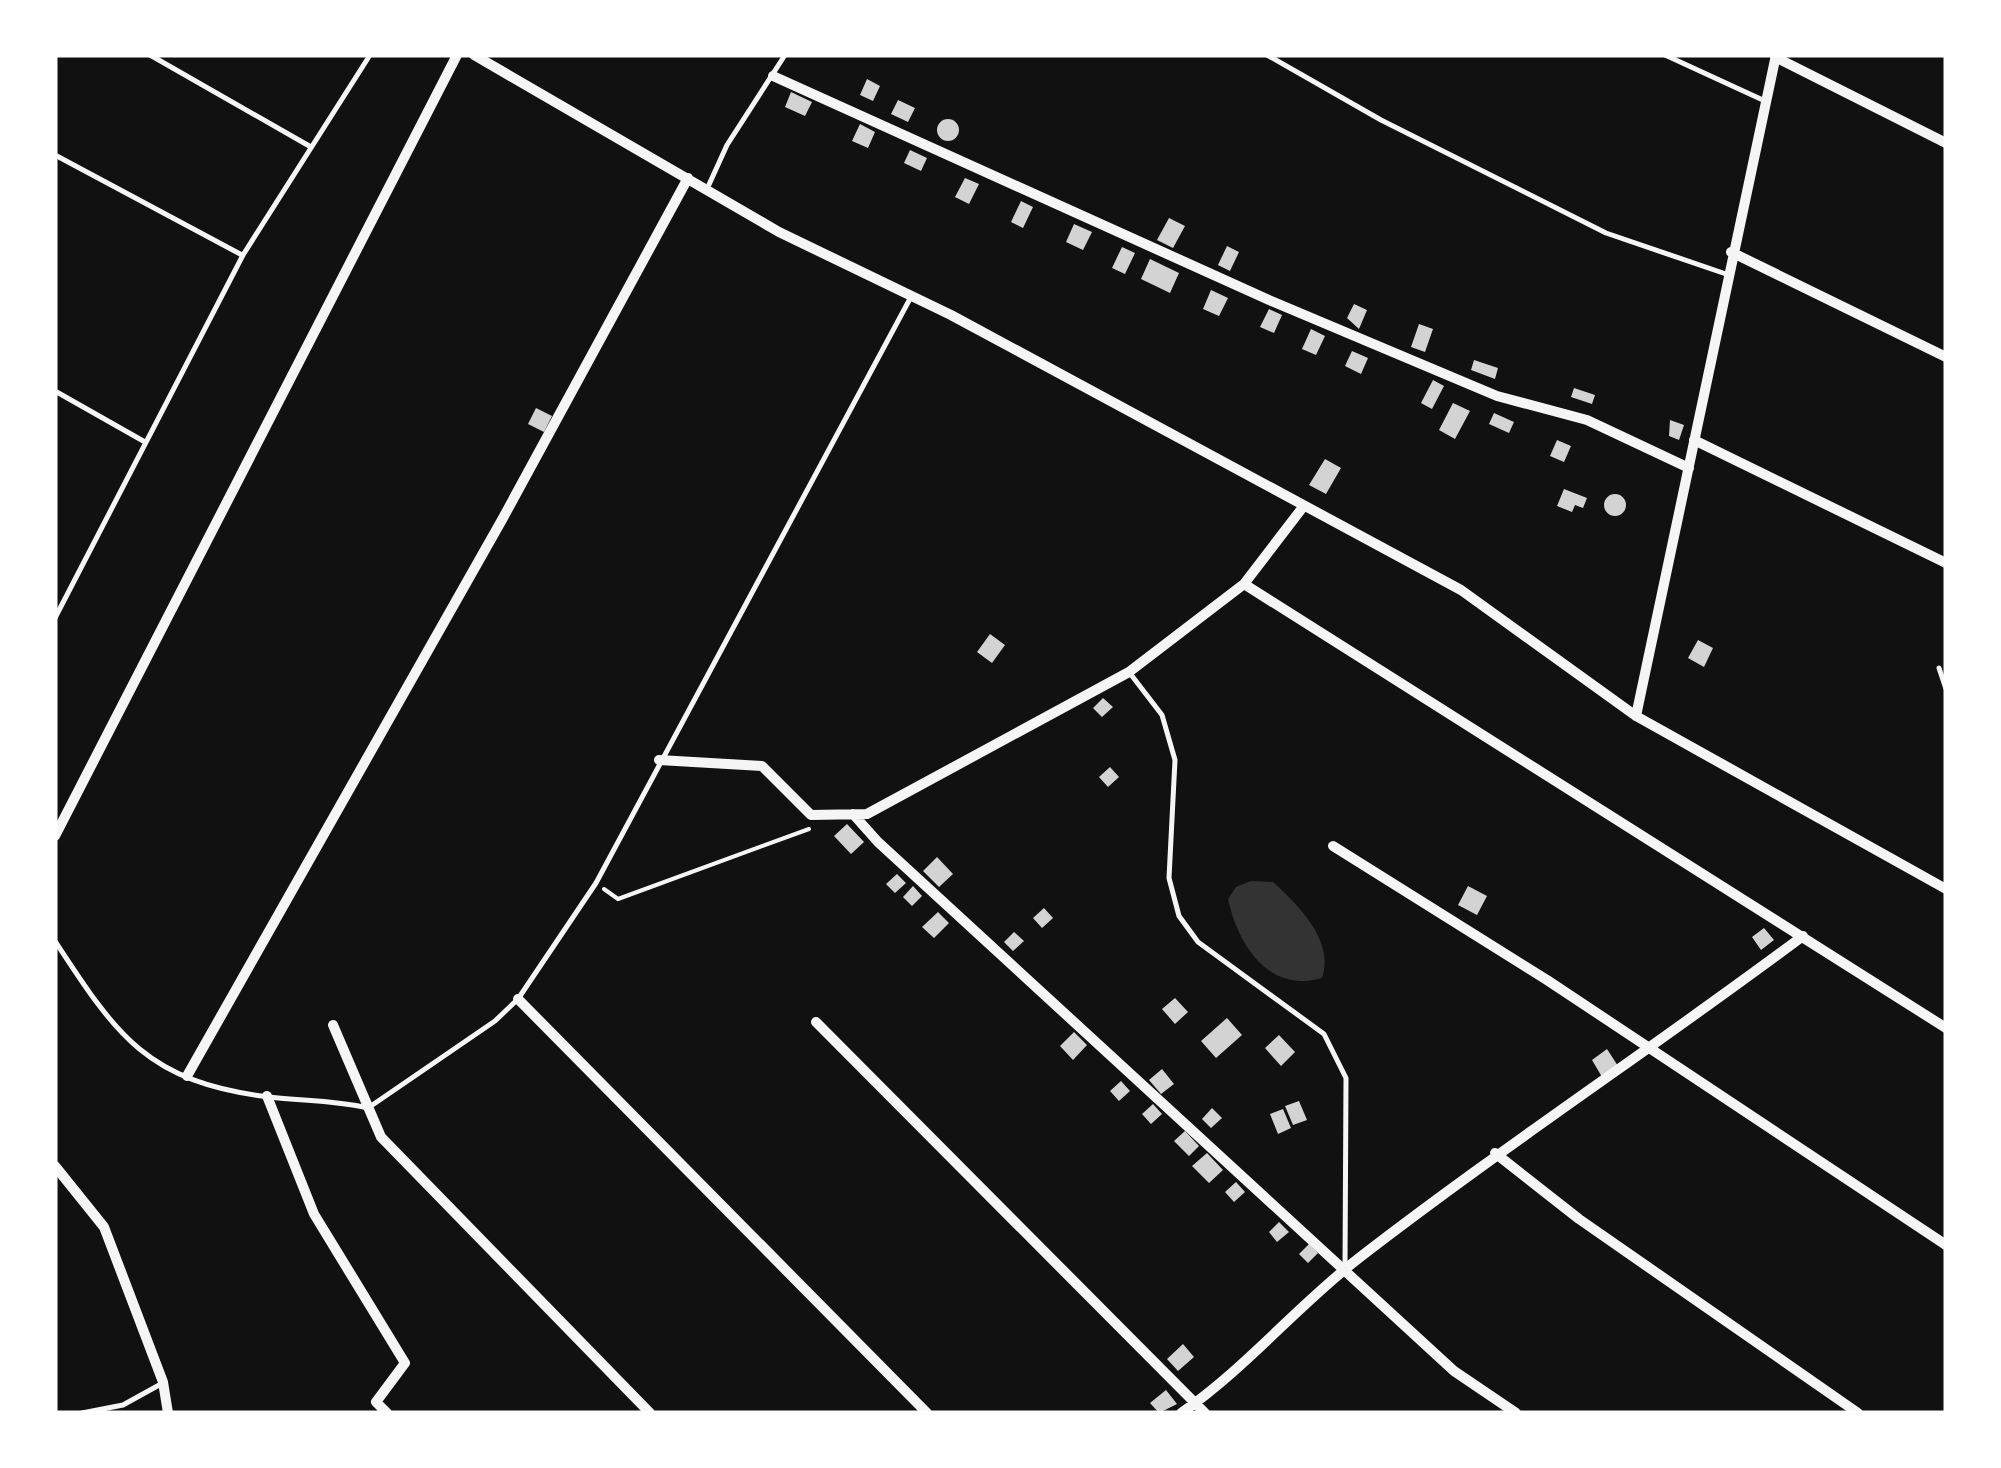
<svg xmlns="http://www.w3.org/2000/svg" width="2001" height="1468" viewBox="0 0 2001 1468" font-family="Lato,sans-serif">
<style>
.water{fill:#333}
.building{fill:#d3d3d3}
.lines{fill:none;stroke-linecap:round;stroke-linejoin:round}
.path{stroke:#f5f5f5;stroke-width:4}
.service{stroke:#f5f5f5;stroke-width:5}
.minor{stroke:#f5f5f5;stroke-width:10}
</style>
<rect width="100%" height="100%" fill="#111"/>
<path class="water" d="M 1251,881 L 1273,882 C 1298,905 1335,941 1322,978 C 1269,994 1238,945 1228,899 L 1236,887 Z"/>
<path class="building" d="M 867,79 L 880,86 L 873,101 L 860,95 Z
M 791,92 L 812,102 L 805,116 L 785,107 Z
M 898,100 L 915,108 L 908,122 L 891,114 Z
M937 130a11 11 0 1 1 22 0a11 11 0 1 1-22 0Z
M 860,124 L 875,132 L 868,148 L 852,141 Z
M 910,150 L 927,158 L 921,171 L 904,163 Z
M 965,178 L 979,184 L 969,204 L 955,197 Z
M 1021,201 L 1033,207 L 1023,228 L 1011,222 Z
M 1169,218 L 1185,226 L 1173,248 L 1157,240 Z
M 1074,224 L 1092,232 L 1083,250 L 1066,242 Z
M 1227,246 L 1239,252 L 1230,271 L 1218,265 Z
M 1122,247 L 1135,253 L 1125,274 L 1112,268 Z
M 1150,259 L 1179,273 L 1170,293 L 1141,279 Z
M 1211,290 L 1228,298 L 1219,316 L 1203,309 Z
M 1354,304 L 1367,310 L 1359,329 L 1347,318 Z
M 1269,309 L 1282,315 L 1274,333 L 1260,327 Z
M 1419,324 L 1433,329 L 1425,352 L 1411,347 Z
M 1311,329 L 1325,336 L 1316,355 L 1302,349 Z
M 1352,351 L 1368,358 L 1361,374 L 1345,366 Z
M 1474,360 L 1498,368 L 1495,379 L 1471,370 Z
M 1433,380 L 1444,386 L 1432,409 L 1421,403 Z
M 1574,388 L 1595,395 L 1592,404 L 1571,397 Z
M 1453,403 L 1470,411 L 1455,439 L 1439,430 Z
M 536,408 L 552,416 L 544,432 L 528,424 Z
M 1494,413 L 1514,422 L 1509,433 L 1489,424 Z
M 1670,420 L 1684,425 L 1679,440 L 1669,436 Z
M 1557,440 L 1571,446 L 1564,462 L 1550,456 Z
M 1325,459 L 1341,468 L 1326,494 L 1309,485 Z
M 1564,489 L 1587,498 L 1583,508 L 1575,505 L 1572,512 L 1557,506 Z
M1604 505a11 11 0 1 1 22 0a11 11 0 1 1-22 0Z
M 990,634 L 1005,645 L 992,663 L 977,652 Z
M 1698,640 L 1713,648 L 1704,667 L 1688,658 Z
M 1103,698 L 1113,707 L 1102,717 L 1093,708 Z
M 1110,767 L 1119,777 L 1108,787 L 1099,777 Z
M 847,824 L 864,842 L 851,854 L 834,836 Z
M 937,857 L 953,874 L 939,887 L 923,871 Z
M 897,874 L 906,883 L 895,893 L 886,884 Z
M 913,886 L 922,896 L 912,906 L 903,897 Z
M 1468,886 L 1487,896 L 1477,915 L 1458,905 Z
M 1044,908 L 1053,918 L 1042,928 L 1033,918 Z
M 938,912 L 949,923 L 934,938 L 922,927 Z
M 1764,928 L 1774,940 L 1761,950 L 1752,937 Z
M 1014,932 L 1024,941 L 1013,951 L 1004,942 Z
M 1175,998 L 1188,1012 L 1175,1024 L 1162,1009 Z
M 1227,1018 L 1242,1035 L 1216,1058 L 1201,1041 Z
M 1074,1032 L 1087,1045 L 1073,1060 L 1060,1046 Z
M 1279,1035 L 1295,1052 L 1281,1066 L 1265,1048 Z
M 1607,1049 L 1618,1066 L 1602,1077 L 1592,1060 Z
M 1162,1069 L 1174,1084 L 1161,1094 L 1149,1080 Z
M 1121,1081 L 1130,1091 L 1119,1101 L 1110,1091 Z
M 1299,1101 L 1307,1120 L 1293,1125 L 1285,1106 Z
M 1153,1104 L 1162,1114 L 1151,1124 L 1142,1114 Z
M 1212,1108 L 1222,1118 L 1211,1128 L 1202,1119 Z
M 1283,1109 L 1291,1128 L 1278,1134 L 1270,1114 Z
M 1185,1131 L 1199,1146 L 1189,1156 L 1174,1141 Z
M 1207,1153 L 1223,1170 L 1209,1183 L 1192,1166 Z
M 1236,1182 L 1245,1192 L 1234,1202 L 1225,1192 Z
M 1279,1222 L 1289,1232 L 1277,1242 L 1269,1232 Z
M 1309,1244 L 1318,1253 L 1308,1263 L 1299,1254 Z
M 1183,1344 L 1194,1357 L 1178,1371 L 1167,1359 Z
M 1166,1390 L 1177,1404 L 1159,1413 L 1150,1403 Z"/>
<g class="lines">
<path class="path" d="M 604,889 L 618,899 L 809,829"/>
<path class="service" d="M 150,55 L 311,147
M 1267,55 L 1381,120 L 1606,233 L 1726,274
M 1665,55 L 1765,101
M 55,155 L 242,255
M 707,189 L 727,145 L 785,55
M 55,391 L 145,442
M 55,618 L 243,255 L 370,55
M 1939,668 L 1946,689
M 1129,672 L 1162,715 L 1175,760 L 1169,878 L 1179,916 L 1198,942 L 1324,1034 L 1346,1078 L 1345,1266
M 55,941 C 117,1036 147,1082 269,1097 C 303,1101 334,1100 368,1108 L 495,1021 L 518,999 L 596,883 L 912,295
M 82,1413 L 123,1405 L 161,1384"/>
<path class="minor" d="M 474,55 L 779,232 L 951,315 L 1461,590 L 1636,716 L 1946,889
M 1775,57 L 1946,143
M 773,76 L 1269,300 L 1497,396 L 1587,420 L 1689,468
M 1731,252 L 1946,357
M 1694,440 L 1946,563
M 1244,584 L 1946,1028
M 1636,716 L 1776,55
M 659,760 L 762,766 L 811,815 L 867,814 L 1129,672 L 1244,584 L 1303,507
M 853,814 L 878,842 L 1454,1371 L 1516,1413
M 55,836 L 457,55
M 1333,846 L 1547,980 L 1946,1245
M 518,999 L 927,1413
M 816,1022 L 1205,1413
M 333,1025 L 381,1137 L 650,1413
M 187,1076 L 503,518 L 688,178
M 267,1096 L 314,1214 L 405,1363 L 376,1402 L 387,1413
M 1495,1153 L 1579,1219 L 1858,1413
M 55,1166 L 104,1227 L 163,1382 L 168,1413
M 1181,1413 C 1246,1368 1297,1306 1359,1258 C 1504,1146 1656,1046 1803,936"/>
</g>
<rect width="2001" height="1468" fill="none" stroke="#ffffff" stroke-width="115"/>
</svg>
